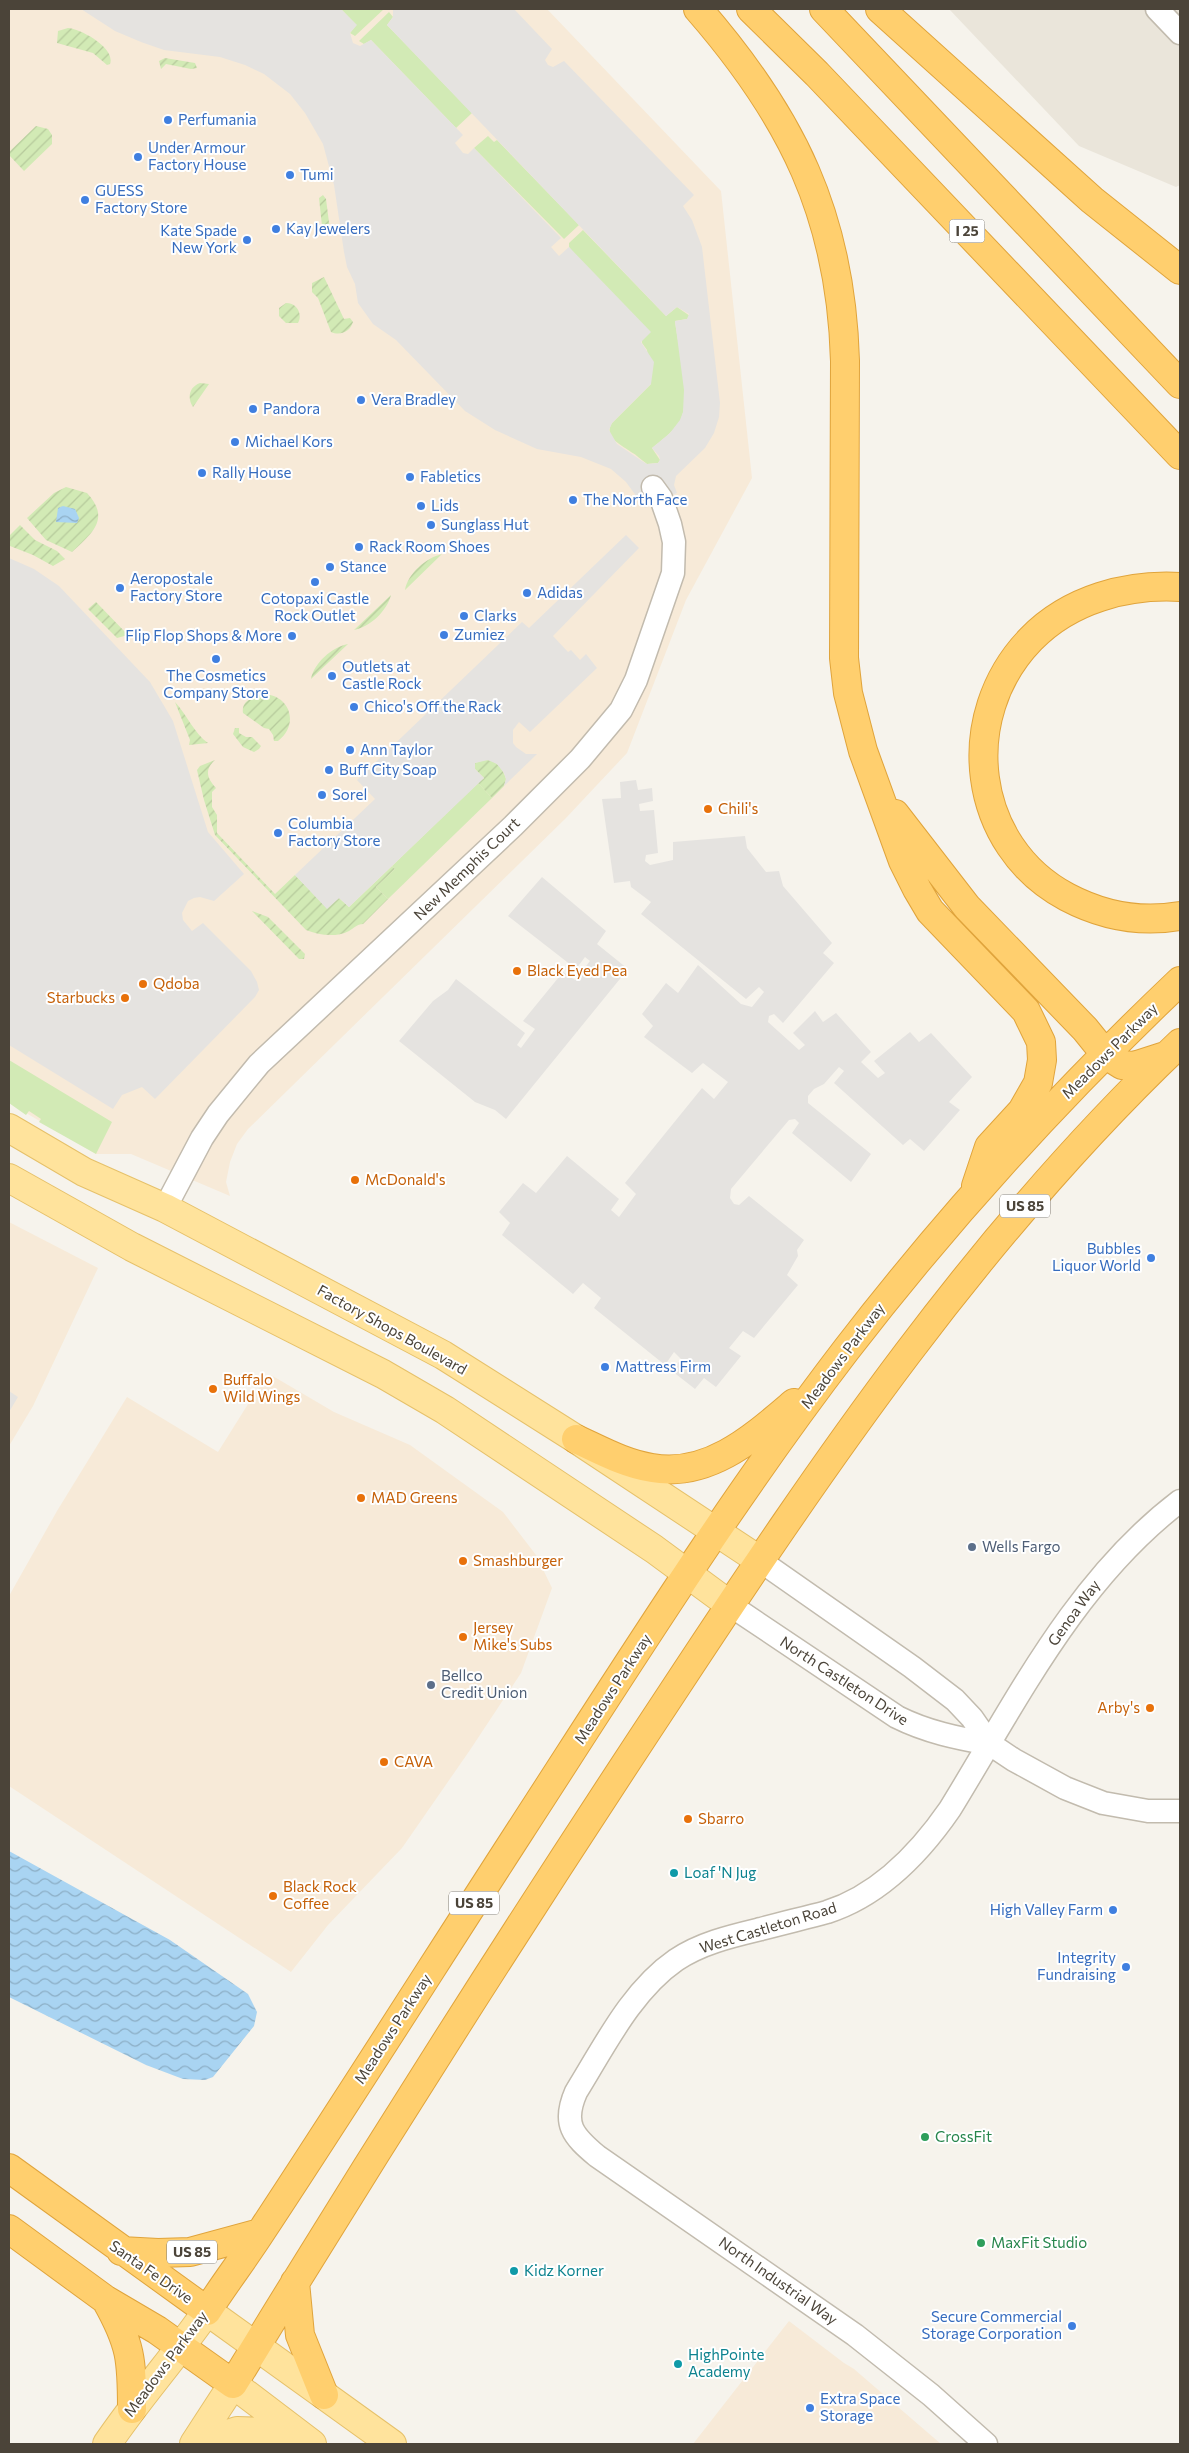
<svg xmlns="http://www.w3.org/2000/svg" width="1189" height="2453" viewBox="0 0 1189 2453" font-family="Commissioner,sans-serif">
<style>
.residential{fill:#eae5da}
.commercial{fill:#f7ead8}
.grass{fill:#d2eab5}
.garden{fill:url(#garden-furrows)}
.parking{fill:#e5e3e0}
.water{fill:url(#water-waves)}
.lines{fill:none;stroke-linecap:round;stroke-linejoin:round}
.minor-casing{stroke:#c2bbae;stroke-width:25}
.major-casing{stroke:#e6c16a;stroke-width:30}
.highway-casing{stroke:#e0a43c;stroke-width:30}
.minor{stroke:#fff;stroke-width:22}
.major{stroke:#ffe39c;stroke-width:28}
.highway{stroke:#ffcf6e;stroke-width:28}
.shop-dot{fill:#3f7fe0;stroke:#fff;stroke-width:2}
.food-dot{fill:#e8710a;stroke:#fff;stroke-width:2}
.service-dot{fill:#5c6f8a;stroke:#fff;stroke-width:2}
.culture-dot{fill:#0f9aa8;stroke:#fff;stroke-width:2}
.leisure-dot{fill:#2e9e5b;stroke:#fff;stroke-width:2}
.labels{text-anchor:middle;stroke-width:4;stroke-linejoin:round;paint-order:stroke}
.shield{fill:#fff;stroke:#817c74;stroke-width:1}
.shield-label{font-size:14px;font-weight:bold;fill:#4b4439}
.shop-label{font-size:15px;fill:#366cbe;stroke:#fff;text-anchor:start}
.food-label{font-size:15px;fill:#c56008;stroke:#fff;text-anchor:start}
.street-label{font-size:15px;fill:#4b4439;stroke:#fff}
.service-label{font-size:15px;fill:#4e5e75;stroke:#fff;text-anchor:start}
.culture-label{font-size:15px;fill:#0d838f;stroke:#fff;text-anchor:start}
.leisure-label{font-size:15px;fill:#27864d;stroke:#fff;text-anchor:start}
</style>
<defs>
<pattern id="garden-furrows" width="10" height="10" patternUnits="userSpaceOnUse" patternTransform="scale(1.25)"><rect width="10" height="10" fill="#d2eab5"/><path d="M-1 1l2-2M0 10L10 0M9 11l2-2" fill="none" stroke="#b6ca9c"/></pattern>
<pattern id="water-waves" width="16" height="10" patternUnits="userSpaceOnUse" patternTransform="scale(1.25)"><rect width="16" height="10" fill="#a9d4f2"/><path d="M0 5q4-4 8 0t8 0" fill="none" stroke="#8caec5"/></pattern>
</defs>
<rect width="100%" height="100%" fill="#f6f3ec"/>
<path class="residential" d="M 949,9 L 1180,9 L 1180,185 L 1176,187 L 1079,146 Z"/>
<path class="commercial" d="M 9,9 L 547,9 L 721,191 L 752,478 L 686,600 L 627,753 L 566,818 L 248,1129 L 237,1144 L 230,1162 L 226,1182 L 230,1196 L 131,1154 L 96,1154 L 9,1103 Z
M 9,1222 L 98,1268 L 33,1406 L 9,1446 Z
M 271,1375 L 334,1412 L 410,1445 L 503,1512 L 536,1555 L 552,1588 L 521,1673 L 470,1750 L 402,1848 L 328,1925 L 291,1972 L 9,1786 L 9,1596 L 57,1511 L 127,1397 L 218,1452 L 255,1393 Z
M 789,2321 L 844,2363 L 854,2369 L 941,2444 L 693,2444 Z"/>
<path class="grass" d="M 341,9 L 384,9 L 355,36 L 350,33 L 356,25 Z
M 389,12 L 393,17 L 387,25 L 472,113 L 456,128 L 371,40 L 364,44 L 359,41 Z
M 488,136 L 494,142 L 497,140 L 579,225 L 564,239 L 474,148 Z
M 583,230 L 666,316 L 677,307 L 690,316 L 687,319 L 675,321 C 678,346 692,399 680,421 C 673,432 662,440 652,448 L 660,460 L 658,463 L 647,464 C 641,460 637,455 631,452 C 621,445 603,437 612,423 L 651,384 L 647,350 L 642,343 L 642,340 L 569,247 L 569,243 Z
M 478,783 L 492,798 L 388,899 L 376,887 L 395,869 L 392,866 Z
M 9,1060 L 112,1122 L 96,1154 L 39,1122 L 41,1119 L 29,1111 L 26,1115 L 9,1103 Z"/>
<path class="garden" d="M 68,28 C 81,29 116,48 110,64 L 107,65 L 93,53 L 57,43 L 58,31 Z
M 165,58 L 195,63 L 197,68 L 191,69 L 166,64 L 161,69 L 159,61 Z
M 36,126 L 48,129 L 52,135 L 52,144 L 24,171 L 9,155 L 9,152 Z
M 323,195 L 326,199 L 330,230 L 324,234 L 318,229 L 322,226 L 319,198 Z
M 324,277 L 344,319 L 350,318 L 353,322 C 350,332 340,336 331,332 L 318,298 L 312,292 L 312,283 Z
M 286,303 C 297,303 303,314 298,323 L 286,323 L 279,316 L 279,308 Z
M 200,383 L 209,384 L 193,407 C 187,398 189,387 200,383 Z
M 66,487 L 87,493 C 111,519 92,533 72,552 L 46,540 L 27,518 L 54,493 Z
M 20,525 L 35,540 L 57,551 L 65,559 L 53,566 L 33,555 L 10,546 L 9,536 Z
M 442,554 L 405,590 C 408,573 426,558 442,554 Z
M 391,595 C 387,611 370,627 354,630 Z
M 96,602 L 128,635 L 117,638 L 88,609 Z
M 348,644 L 311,679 C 314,663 332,647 348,644 Z
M 262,694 C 290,694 300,724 278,741 L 274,741 L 273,735 L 269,729 L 264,728 L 243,713 C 241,701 253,697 262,694 Z
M 175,702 C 187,715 194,733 208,743 L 189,745 L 190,740 Z
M 235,728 L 239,728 L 239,733 L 246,737 L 252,737 L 261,746 L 259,749 L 254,752 L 243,747 L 233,734 Z
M 215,760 C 204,770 207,778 216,788 L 212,792 L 212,807 L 217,815 L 217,833 L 275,894 L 295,875 L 327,908 L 339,898 L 349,907 L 392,866 L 395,869 L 376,887 L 388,899 L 363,924 C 357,924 354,928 349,931 C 335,938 319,935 306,930 L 215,835 L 204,800 L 197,770 L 200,766 Z
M 484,760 C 495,759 503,768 506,779 L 504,786 L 492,798 L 478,783 L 484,778 L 473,767 L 475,763 Z
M 252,911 L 268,917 L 305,954 L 304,959 L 299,959 Z"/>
<path class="parking" d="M 81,9 L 341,9 L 357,25 L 350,33 L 353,43 L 360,46 L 371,40 L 463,135 L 455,143 L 463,153 L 468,154 L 474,148 L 561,238 L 551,247 L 559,256 L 569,247 L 651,332 L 641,342 L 654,362 L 651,384 L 612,423 L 609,430 L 617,444 L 642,461 L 647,464 L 658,463 L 660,460 L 659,456 L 652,448 L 670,433 L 680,420 L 683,412 L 684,390 L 675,321 L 687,319 L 689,314 L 677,307 L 666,316 L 387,25 L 393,17 L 393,9 L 514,9 L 552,49 L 545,60 L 548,65 L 553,67 L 564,61 L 694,195 L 683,206 L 692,220 L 702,247 L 720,403 L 719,417 L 714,433 L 705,448 L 676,476 L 674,485 L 677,493 L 645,508 L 626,482 L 611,469 L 581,457 L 537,449 L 495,430 L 465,411 L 396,340 L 373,324 L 358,303 L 355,284 L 347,267 L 344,252 L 334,185 L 323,144 L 305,113 L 290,94 L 264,74 L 245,65 L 220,57 L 164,50 L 141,42 L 115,31 Z
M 626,535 L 639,548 L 553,636 L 568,652 L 571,650 L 580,660 L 586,654 L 597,668 L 530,732 L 519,722 L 513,730 L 513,743 L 516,747 L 526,754 L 537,754 L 504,786 L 506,779 L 504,773 L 497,764 L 488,760 L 475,763 L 475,769 L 484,778 L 349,907 L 339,898 L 327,909 L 295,875 L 375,799 L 357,780 L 522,622 L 529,628 Z
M 9,558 L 34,569 L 59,586 L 150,682 L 173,721 L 208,832 L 244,874 L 214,901 L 200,897 L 194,898 L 188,901 L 182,913 L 183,920 L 192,931 L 203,923 L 251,971 L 257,982 L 259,990 L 255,997 L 155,1099 L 142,1087 L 122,1095 L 113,1109 L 9,1045 Z
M 636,780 L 638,790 L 652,788 L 653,801 L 639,804 L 640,811 L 654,810 L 658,853 L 646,855 L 645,861 L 650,865 L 673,860 L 673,842 L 745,836 L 747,848 L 766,872 L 779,871 L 783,886 L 832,943 L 823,953 L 834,963 L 783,1023 L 774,1014 L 769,1016 L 768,1022 L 799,1050 L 805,1045 L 793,1033 L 815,1011 L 823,1022 L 836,1013 L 871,1052 L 861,1062 L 878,1078 L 885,1073 L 874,1061 L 910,1032 L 919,1042 L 931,1033 L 972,1077 L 949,1102 L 960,1110 L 924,1151 L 910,1139 L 903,1145 L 834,1083 L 844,1071 L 839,1067 L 824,1084 L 814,1089 L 808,1096 L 808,1103 L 871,1154 L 851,1182 L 792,1133 L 799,1123 L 795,1119 L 789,1120 L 731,1189 L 730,1198 L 734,1204 L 739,1205 L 749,1196 L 804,1240 L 797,1250 L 798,1256 L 787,1275 L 798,1285 L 754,1338 L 743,1331 L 729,1348 L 741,1356 L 716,1387 L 704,1378 L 695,1389 L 672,1371 L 681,1359 L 674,1352 L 665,1365 L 594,1308 L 601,1298 L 583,1283 L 573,1294 L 502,1235 L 510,1223 L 499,1212 L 523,1183 L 536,1193 L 567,1156 L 619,1199 L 611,1210 L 619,1217 L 636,1194 L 625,1183 L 702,1088 L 714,1099 L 728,1082 L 703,1063 L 692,1073 L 644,1037 L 653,1026 L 642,1014 L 666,983 L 678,993 L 698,965 L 741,1004 L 752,1007 L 764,992 L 759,987 L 746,999 L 641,914 L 651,902 L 631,887 L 630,881 L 614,883 L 602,799 L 621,798 L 620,782 Z
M 542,877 L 606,931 L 597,944 L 628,969 L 506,1119 L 495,1110 L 475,1102 L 399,1041 L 433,1001 L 448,990 L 456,979 L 525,1033 L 517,1045 L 521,1048 L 535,1029 L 523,1021 L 563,972 L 575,980 L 590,961 L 585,957 L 576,969 L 508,916 Z
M 9,1391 L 18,1397 L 9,1412 Z"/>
<path class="water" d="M 63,506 L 75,509 L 79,518 L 77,523 L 56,522 L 58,508 Z
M 9,1851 L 170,1940 L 248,1994 L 257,2012 L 254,2026 L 213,2077 L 205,2080 L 183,2079 L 146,2065 L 9,1997 Z"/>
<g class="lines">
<defs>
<path id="minor" d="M 1157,9 L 1180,33
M 165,1208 L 202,1138 L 218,1114 L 259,1064 L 513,826 L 580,759 L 621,710 L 636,680 L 673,573 L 674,542 L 670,524 L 661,498 L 653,487
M 759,1560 L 912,1667 L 955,1700 L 972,1718 L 990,1744 L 1014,1760 L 1065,1788 L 1103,1803 L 1148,1811 L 1180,1811
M 730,1605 L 897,1717 C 927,1732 957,1738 990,1744
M 986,2444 L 931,2395 L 855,2335 L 597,2156 C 573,2136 562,2124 576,2092 C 604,2047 631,1991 676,1960 C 701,1943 732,1936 761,1929 C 783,1923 805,1918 827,1912 C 880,1895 919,1854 950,1809 C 1017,1700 1076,1580 1180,1501"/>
<path id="major" d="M 9,1128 L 84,1172 L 165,1208 L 443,1355 L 576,1439 L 759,1560
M 9,1178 L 132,1247 L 383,1374 L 445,1410 L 654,1549 L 730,1605
M 107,2444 C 138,2398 175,2357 207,2311 L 392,2444
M 194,2444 L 233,2384 L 312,2444
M 197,2444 L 237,2431 L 297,2433"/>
<path id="highway" d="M 698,9 C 792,117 841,216 845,361 L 844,658 L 848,693 L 863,751 L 903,861 L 917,889 L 930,911 L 1026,1011 L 1041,1042 L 1042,1060 L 1038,1083 L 1022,1111 L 989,1147 L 976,1186
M 751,9 L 817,74 L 1180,455
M 824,9 L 1180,384
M 880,9 L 1092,200 L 1180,270
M 1180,587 C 1127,584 1070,599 1031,639 C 956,716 971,846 1067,897 C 1103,916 1140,923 1180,916
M 895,814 L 967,907 L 1085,1029 L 1106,1055 L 1122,1065 L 1134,1066 L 1165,1056
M 576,1439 C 600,1450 625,1464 652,1468 C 709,1478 754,1437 794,1403
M 9,2168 L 207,2311 C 225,2283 245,2257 263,2229 C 350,2097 434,1964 520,1831 C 625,1669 728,1504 846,1350 C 947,1219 1060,1095 1180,981
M 9,2229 L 106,2300 L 157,2330 L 233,2384 C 375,2151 522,1920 672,1693 C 824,1462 979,1234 1180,1043
M 121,2251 L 158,2253 L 190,2252 L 260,2233
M 295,2282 L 300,2335 L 324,2395
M 106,2300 C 131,2344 132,2360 132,2409"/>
</defs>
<use href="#minor" class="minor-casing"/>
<use href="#major" class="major-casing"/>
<use href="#highway" class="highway-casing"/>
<use href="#minor" class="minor"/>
<use href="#major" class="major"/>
<use href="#highway" class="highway"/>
</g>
<g class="shop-dot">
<circle cx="168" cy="120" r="5"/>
<circle cx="138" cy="157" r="5"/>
<circle cx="290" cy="175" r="5"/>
<circle cx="85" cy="200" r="5"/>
<circle cx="276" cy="229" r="5"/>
<circle cx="247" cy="240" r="5"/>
<circle cx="361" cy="400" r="5"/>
<circle cx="253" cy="409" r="5"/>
<circle cx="235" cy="442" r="5"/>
<circle cx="202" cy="473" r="5"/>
<circle cx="410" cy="477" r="5"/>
<circle cx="573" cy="500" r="5"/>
<circle cx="421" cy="506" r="5"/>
<circle cx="431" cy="525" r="5"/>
<circle cx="359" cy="547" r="5"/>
<circle cx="330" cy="567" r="5"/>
<circle cx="315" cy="582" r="5"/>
<circle cx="120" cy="588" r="5"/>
<circle cx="527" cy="593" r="5"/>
<circle cx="464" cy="616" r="5"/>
<circle cx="444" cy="635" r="5"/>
<circle cx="292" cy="636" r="5"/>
<circle cx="216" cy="659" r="5"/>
<circle cx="332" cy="676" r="5"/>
<circle cx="354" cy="707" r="5"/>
<circle cx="350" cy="750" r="5"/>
<circle cx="329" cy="770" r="5"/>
<circle cx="322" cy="795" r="5"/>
<circle cx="278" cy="833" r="5"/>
<circle cx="1151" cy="1258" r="5"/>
<circle cx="605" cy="1367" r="5"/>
<circle cx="1113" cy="1910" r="5"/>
<circle cx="1126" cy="1967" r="5"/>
<circle cx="1072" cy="2326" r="5"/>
<circle cx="810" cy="2408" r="5"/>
</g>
<g class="food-dot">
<circle cx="708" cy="809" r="5"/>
<circle cx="517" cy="971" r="5"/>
<circle cx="143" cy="984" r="5"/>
<circle cx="125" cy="998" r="5"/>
<circle cx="355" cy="1180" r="5"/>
<circle cx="213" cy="1389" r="5"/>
<circle cx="361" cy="1498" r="5"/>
<circle cx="463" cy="1561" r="5"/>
<circle cx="463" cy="1637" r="5"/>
<circle cx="1150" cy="1708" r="5"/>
<circle cx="384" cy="1762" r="5"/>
<circle cx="688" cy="1819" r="5"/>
<circle cx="273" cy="1896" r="5"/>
</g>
<g class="service-dot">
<circle cx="972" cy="1547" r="5"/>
<circle cx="431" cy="1685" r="5"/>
</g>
<g class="culture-dot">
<circle cx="674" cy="1873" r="5"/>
<circle cx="514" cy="2271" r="5"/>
<circle cx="678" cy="2364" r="5"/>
</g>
<g class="leisure-dot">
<circle cx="925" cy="2137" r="5"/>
<circle cx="981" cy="2243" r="5"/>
</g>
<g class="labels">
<g class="shield">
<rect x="949.5" y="219.5" width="35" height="23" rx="4"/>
<rect x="1000" y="1194.5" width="50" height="23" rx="4"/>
<rect x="449" y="1891.5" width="50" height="23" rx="4"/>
<rect x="167" y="2240.5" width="50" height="23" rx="4"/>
</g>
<g class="shield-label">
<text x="967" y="236">I 25</text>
<text x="1025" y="1211">US 85</text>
<text x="474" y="1908">US 85</text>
<text x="192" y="2257">US 85</text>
</g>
<g class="shop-label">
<text x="178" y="125">Perfumania</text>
<text x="148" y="153">Under Armour<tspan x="148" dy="17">Factory House</tspan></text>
<text x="300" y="180">Tumi</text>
<text x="95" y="196">GUESS<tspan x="95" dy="17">Factory Store</tspan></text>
<text x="286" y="234">Kay Jewelers</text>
<text x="237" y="236" text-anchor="end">Kate Spade<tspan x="237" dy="17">New York</tspan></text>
<text x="371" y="405">Vera Bradley</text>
<text x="263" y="414">Pandora</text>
<text x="245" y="447">Michael Kors</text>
<text x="212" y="478">Rally House</text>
<text x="420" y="482">Fabletics</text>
<text x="583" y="505">The North Face</text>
<text x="431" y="511">Lids</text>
<text x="441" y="530">Sunglass Hut</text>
<text x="369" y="552">Rack Room Shoes</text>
<text x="340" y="572">Stance</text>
<text x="130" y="584">Aeropostale<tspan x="130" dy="17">Factory Store</tspan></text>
<text x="537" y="598">Adidas</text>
<text x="315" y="604" text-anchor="middle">Cotopaxi Castle<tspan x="315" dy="17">Rock Outlet</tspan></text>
<text x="474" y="621">Clarks</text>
<text x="454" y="640">Zumiez</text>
<text x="282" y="641" text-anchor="end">Flip Flop Shops &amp; More</text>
<text x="342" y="672">Outlets at<tspan x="342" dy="17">Castle Rock</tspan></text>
<text x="216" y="681" text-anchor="middle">The Cosmetics<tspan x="216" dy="17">Company Store</tspan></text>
<text x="364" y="712">Chico's Off the Rack</text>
<text x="360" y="755">Ann Taylor</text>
<text x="339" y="775">Buff City Soap</text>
<text x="332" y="800">Sorel</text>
<text x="288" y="829">Columbia<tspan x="288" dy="17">Factory Store</tspan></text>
<text x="1141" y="1254" text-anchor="end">Bubbles<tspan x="1141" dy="17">Liquor World</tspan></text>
<text x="615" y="1372">Mattress Firm</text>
<text x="1103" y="1915" text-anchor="end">High Valley Farm</text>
<text x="1116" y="1963" text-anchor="end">Integrity<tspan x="1116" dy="17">Fundraising</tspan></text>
<text x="1062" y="2322" text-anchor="end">Secure Commercial<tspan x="1062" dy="17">Storage Corporation</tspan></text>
<text x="820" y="2404">Extra Space<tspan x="820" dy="17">Storage</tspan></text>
</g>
<g class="food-label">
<text x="718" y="814">Chili's</text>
<text x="527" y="976">Black Eyed Pea</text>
<text x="153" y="989">Qdoba</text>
<text x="115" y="1003" text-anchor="end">Starbucks</text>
<text x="365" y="1185">McDonald's</text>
<text x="223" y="1385">Buffalo<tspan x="223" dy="17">Wild Wings</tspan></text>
<text x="371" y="1503">MAD Greens</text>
<text x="473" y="1566">Smashburger</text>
<text x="473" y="1633">Jersey<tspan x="473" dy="17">Mike's Subs</tspan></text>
<text x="1140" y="1713" text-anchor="end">Arby's</text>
<text x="394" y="1767">CAVA</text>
<text x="698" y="1824">Sbarro</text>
<text x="283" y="1892">Black Rock<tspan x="283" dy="17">Coffee</tspan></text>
</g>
<g class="street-label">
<text transform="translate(467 869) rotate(-44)" y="5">New Memphis Court</text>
<text transform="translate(1110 1051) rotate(-45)" y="5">Meadows Parkway</text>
<text transform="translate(392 1330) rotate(29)" y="5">Factory Shops Boulevard</text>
<text transform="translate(843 1356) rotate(-53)" y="5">Meadows Parkway</text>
<text transform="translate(1074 1613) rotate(-54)" y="5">Genoa Way</text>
<text transform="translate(844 1681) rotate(33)" y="5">North Castleton Drive</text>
<text transform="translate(613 1689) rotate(-57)" y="5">Meadows Parkway</text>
<text transform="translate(768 1928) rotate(-17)" y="5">West Castleton Road</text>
<text transform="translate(393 2029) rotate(-57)" y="5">Meadows Parkway</text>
<text transform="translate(151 2272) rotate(35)" y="5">Santa Fe Drive</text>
<text transform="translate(778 2281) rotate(35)" y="5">North Industrial Way</text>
<text transform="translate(166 2364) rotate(-53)" y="5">Meadows Parkway</text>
</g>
<g class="service-label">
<text x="982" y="1552">Wells Fargo</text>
<text x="441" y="1681">Bellco<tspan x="441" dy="17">Credit Union</tspan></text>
</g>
<g class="culture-label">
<text x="684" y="1878">Loaf 'N Jug</text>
<text x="524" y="2276">Kidz Korner</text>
<text x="688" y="2360">HighPointe<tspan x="688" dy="17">Academy</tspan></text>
</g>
<g class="leisure-label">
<text x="935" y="2142">CrossFit</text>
<text x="991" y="2248">MaxFit Studio</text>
</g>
</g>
<rect width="1189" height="2453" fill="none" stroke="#4b4439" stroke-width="20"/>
</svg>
